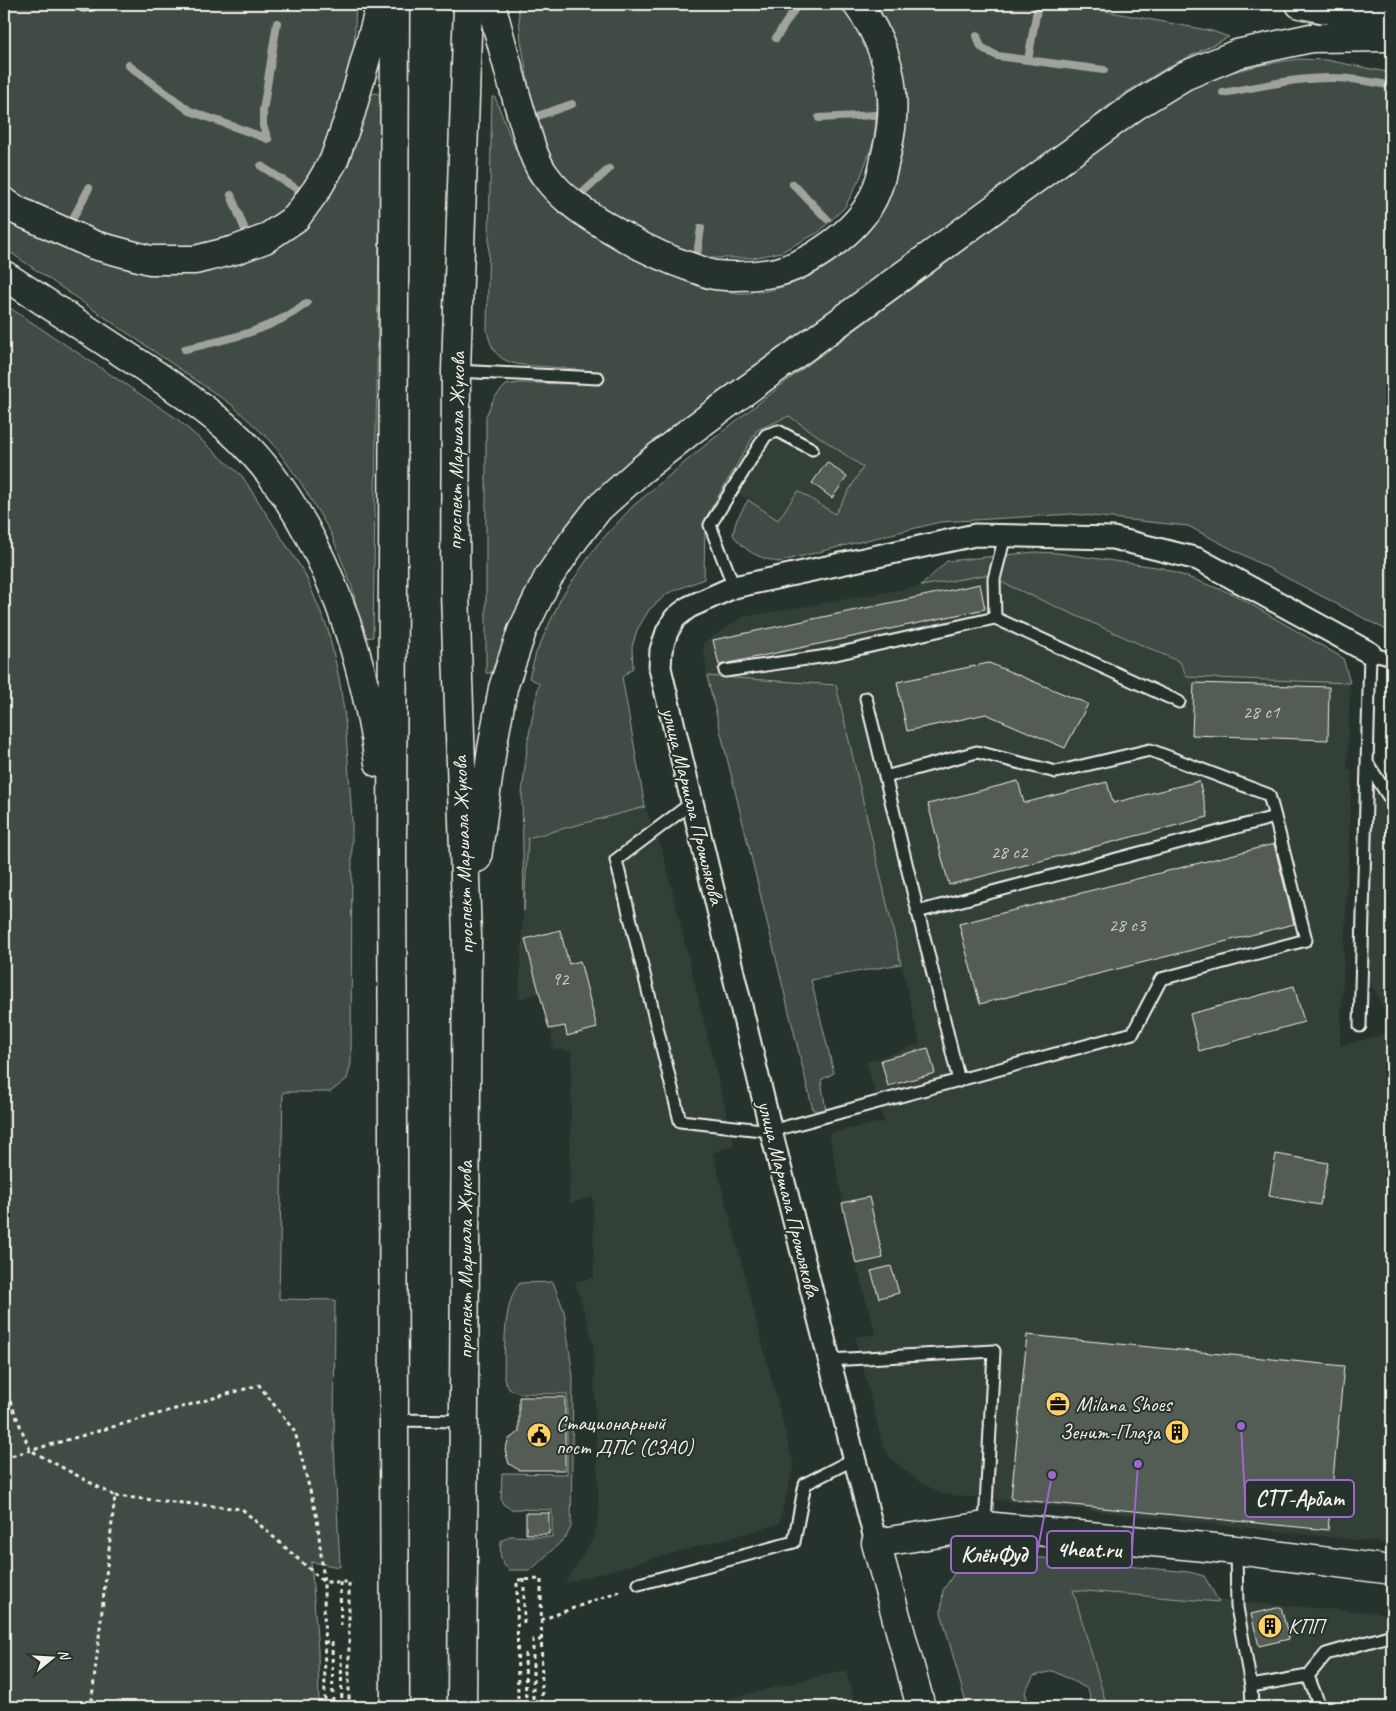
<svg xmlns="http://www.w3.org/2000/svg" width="1396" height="1711" viewBox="0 0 1396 1711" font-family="Caveat,sans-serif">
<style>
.built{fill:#333f39}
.green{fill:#414b45;stroke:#9a9e96}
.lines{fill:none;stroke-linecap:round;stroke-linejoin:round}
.stream{stroke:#9fa39b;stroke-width:8}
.building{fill:#525c55;stroke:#f4f1e8}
.lane-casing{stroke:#f4f1e8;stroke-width:15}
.street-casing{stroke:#f4f1e8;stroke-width:25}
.secondary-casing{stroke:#f4f1e8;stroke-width:31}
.primary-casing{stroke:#f4f1e8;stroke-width:31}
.highway-casing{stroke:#f4f1e8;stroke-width:31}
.path{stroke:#f4f1e8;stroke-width:3;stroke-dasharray:4 4;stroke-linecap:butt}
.lane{stroke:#26332d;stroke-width:11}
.street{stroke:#26332d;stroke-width:21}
.secondary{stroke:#26332d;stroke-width:28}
.primary{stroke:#26332d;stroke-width:28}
.highway{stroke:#26332d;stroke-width:28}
.labels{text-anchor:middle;stroke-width:4;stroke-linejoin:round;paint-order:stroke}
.number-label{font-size:19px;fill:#ccccc3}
.street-label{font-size:21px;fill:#f4f1e8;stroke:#26332d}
.poi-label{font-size:21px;fill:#f4f1e8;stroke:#26332d;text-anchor:start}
.leader{fill:none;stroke:#9f67cb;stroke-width:2}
.callout-dot{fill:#9f67cb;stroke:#26332d;stroke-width:2}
.callout{fill:#26332d;stroke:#9f67cb;stroke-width:2}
.callout-label{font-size:22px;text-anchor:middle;font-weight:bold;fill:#f4f1e8}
</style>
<rect width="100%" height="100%" fill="#26332d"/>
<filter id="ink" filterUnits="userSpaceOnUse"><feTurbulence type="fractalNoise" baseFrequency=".02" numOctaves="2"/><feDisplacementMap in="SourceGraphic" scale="10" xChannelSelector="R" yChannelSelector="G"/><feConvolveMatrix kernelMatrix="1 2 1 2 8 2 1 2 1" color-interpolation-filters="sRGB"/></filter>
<g filter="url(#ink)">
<path class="built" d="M 789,416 L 864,467 L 835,514 L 778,520 L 725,485 L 757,430 Z
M 985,575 L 1180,662 L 1187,677 L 1350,683 L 1347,768 L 1352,770 L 1340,1046 L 1392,1032 L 1392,1544 L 943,1494 L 921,1483 L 891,1459 L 882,1443 L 855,1336 L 876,1335 L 856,1264 L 829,1133 L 884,1122 L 866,1062 L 920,1044 L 836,686 L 707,676 L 703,643 L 743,617 Z
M 1373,791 L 1392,792 L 1392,1024 L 1368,978 Z
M 645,807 L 662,849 L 734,1145 L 713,1153 L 794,1466 L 779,1524 L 565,1583 L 594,1537 L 599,1517 L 593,1342 L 575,1281 L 594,1278 L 593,1197 L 569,1203 L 572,1051 L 553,1049 L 551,1029 L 549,1029 L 540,993 L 519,999 L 527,838 Z
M 1072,1589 L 1392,1614 L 1392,1707 L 1107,1707 Z
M 846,1670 L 856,1707 L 695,1707 Z"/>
<path class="green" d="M 4,4 L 356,4 L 354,47 L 345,97 L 331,144 L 298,197 L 275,218 L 254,231 L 190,249 L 147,247 L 95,230 L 25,198 L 4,186 Z
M 518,4 L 843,4 L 855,19 L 871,56 L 878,93 L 874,140 L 861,176 L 845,207 L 819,232 L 781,252 L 753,258 L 714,258 L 679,251 L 648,237 L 575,192 L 558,171 L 544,140 L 529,87 L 521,41 Z
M 876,4 L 1067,4 L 1212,31 L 1229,37 L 1168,67 L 1125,93 L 993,195 L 548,557 L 520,600 L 491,673 L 486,673 L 486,416 L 494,398 L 506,385 L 520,383 L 577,384 L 577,369 C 563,368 550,367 537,366 C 509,365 492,361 487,329 L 492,97 L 495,97 C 503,118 511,140 521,160 C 524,167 526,175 530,181 C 549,208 582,226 610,244 C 637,261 665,273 695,283 C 709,287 725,292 739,293 C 795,295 859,255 885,206 C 894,188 899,168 903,148 C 913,99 904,45 876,4 Z
M 1298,59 L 1326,60 L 1392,73 L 1392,633 L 1188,526 L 1072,514 L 940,522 L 778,562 C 757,557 746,552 733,535 L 736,521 L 748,500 L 778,520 L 798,491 L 835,514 L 863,467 L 789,416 L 757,430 L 705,519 L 704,579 L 668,593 L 649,610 L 637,630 L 632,647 L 633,668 L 622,677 L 645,807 L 528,838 L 524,911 L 522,794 L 528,740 L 539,683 L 529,678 L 536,653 L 561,598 L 597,545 L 633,506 L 708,443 L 801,370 L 1135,124 C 1151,113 1167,101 1184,92 C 1219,72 1259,65 1298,59 Z
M 376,93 L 380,95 L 381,103 L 373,637 L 364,638 L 352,587 L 331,533 L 301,483 L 271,441 L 232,405 L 4,248 L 4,214 L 145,272 L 312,218 L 339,182 L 354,144 L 369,95 Z
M 4,304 L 176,418 L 242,476 L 305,574 L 328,630 L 339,678 L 345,718 L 352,820 L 351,1063 L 347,1079 L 330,1092 L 283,1092 L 279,1299 L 335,1300 L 334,1446 L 340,1567 L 311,1562 L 318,1651 L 319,1707 L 4,1707 Z
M 1035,552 L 1058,553 L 1163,568 L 1233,594 L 1343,658 L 1350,683 L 1187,677 L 1180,662 L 985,575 L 921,586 L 947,561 Z
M 707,676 L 836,685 L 901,964 L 811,980 L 834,1073 L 821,1080 L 826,1111 L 813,1110 Z
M 553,1282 L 564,1311 L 573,1377 L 571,1527 L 566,1537 L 531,1570 L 509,1570 C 499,1562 500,1553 501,1541 L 510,1536 L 552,1537 L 552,1510 L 511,1509 L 503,1504 L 501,1498 L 502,1473 L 567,1474 L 567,1394 L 519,1393 L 509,1389 L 504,1379 C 505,1353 502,1302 520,1283 Z
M 991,1553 L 1189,1572 L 1204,1576 L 1219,1602 L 1073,1590 L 1107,1707 L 1093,1707 L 1088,1689 L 1053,1671 L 1034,1676 L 1025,1691 L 1029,1707 L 967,1707 L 941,1612 L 943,1590 L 954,1574 L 969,1560 Z"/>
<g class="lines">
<path class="stream" d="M 977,36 L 981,47 L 997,56 L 1104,70
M 776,38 L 798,4
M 1028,60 L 1038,4
M 128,65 L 190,111 L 268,139
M 1223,93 C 1259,87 1297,77 1335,78 C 1354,78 1373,82 1392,86
M 532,118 L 572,104
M 819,118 L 876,115
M 268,139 L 263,126 L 263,111 L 277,23
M 261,166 L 300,191
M 793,184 L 827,219
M 231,195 L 247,235
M 577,198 L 609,169
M 70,224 L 89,188
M 696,261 L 701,228
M 185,349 C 229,339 270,331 307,303"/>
</g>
<path class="building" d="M 827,462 L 847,477 L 832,498 L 812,483 Z
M 980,584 L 985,609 L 719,665 L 713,640 Z
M 989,663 L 1088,704 L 1065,748 L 986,714 L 907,731 L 897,682 Z
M 1194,683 L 1329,687 L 1328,740 L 1192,735 Z
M 1018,781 L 1024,803 L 1107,782 L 1113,803 L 1199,781 L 1208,817 L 949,885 L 928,804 Z
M 1274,844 L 1294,924 L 980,1004 L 959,924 Z
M 560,930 L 569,964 L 580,961 L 597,1028 L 567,1036 L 565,1026 L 549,1029 L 525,939 Z
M 1294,986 L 1304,1022 L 1199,1051 L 1190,1014 Z
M 928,1048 L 935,1073 L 888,1086 L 881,1060 Z
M 1276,1154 L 1328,1163 L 1320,1205 L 1269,1196 Z
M 869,1197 L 883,1258 L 856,1264 L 842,1203 Z
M 891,1266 L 899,1293 L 879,1298 L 871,1271 Z
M 1027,1335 L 1344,1366 L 1328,1530 L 1011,1499 Z
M 519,1397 L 565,1397 L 565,1470 L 519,1470 L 509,1464 L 505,1450 L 509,1439 L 519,1432 Z
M 526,1513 L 549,1513 L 549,1534 L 526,1534 Z
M 1281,1607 L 1289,1639 L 1259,1646 L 1251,1614 Z"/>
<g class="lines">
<defs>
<path id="lane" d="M 83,5 L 92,4
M 456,371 L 598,378
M 1005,536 L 994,579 L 995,618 L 1179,702
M 734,587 L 710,525 L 766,435 L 778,431 L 812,449
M 725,671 L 827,656 L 995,618
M 866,698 L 959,1081
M 1368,764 L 1392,802
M 885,777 L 977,752 L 1056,772 L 1150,750 L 1269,795 L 1275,817
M 693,802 L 616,860 L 680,1121 L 771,1131 L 1133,1033 L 1161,979 L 1306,940 L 1275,817 L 917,912
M 1360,1026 L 1370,653 L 1392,659
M 829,1360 L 994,1351 L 985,1526
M 394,1420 L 464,1421
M 1236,1550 L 1237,1607 L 1251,1686 L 1308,1676 L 1326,1654 L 1392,1635
M 639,1584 L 794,1542 L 805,1484 L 854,1459
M 1308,1676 L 1320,1707
M 1251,1686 L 1252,1707"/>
<path id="street" d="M 876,1543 L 771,1131 L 660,668 L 661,650 L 667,632 L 675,618 L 689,607 L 734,587 L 975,535 L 1113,538 L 1198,559 L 1370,653"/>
<path id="secondary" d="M 921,1707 L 876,1543 L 985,1526 L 1236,1550 L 1392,1570"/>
<path id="primary" d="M 4,275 C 45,302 86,329 127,356 C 163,379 199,403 231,431 C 318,510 363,649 379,763
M 477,858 L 492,749 L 503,688 L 522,631 L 548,578 L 574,540 L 599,508 L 640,471 L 689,432 L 1135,106 L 1184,76 L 1237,54 L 1311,38 L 1392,37
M 395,1707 L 392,852 L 395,4
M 462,1707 L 467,936 L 455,592 L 456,371 L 468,4"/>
<path id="highway" d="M 491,4 C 502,44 512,84 524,123 C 529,140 534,160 544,174 C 564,203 596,220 626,238 C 647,250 669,260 693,268 C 700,270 707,274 715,275 C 734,277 757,276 777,272 C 810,264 855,232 871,202 C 880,186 883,168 887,150 C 900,96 890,48 857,4
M 1300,4 L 1392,22
M 4,202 L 18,211 L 94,245 L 150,260 L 195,260 L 235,250 L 265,239 L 296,218 L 317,189 L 334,160 L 351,112 L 381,4"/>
</defs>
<use href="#lane" class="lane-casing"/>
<use href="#street" class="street-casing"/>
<use href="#secondary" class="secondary-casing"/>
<use href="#primary" class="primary-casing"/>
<use href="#highway" class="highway-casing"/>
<path class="path" d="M 4,1354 L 6,1391 L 30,1450 L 115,1496 L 91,1707
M 4,1458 L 259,1385 L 295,1432 L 317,1518 L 324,1582 L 325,1707
M 115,1496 L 242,1509 L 324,1582 L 349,1582 L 349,1707
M 524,1579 L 524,1627
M 340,1582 L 341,1629
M 541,1620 L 623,1590
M 324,1642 L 332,1642 L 333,1707
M 525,1653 L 526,1707
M 341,1654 L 342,1707
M 518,1707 L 517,1580 L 541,1579 L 542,1707
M 533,1707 L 533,1640 L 541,1640"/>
<use href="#lane" class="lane"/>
<use href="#street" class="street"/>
<use href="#secondary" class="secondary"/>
<use href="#primary" class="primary"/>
<use href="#highway" class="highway"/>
</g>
</g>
<defs>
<symbol id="office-disc" viewBox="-11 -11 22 22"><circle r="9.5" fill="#ffd166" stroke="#26332d"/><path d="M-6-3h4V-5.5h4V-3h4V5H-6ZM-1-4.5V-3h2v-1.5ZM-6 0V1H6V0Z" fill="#111"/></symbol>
<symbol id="building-disc" viewBox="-11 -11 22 22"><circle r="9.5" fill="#ffd166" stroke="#26332d"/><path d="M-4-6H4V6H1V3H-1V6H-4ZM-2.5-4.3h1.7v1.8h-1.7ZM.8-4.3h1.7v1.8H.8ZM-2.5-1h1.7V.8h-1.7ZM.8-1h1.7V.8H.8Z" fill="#111"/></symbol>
<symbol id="civic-disc" viewBox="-11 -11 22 22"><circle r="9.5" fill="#ffd166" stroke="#26332d"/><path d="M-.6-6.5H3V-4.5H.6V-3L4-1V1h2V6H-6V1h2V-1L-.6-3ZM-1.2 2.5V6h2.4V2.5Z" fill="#111"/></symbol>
</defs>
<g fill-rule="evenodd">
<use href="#office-disc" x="1044" y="1390" width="28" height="28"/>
<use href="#building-disc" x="1163" y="1418" width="28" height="28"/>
<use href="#civic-disc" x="525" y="1421" width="28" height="28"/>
<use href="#building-disc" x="1256" y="1612" width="28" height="28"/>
</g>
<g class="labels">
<g class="number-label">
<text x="1261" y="718">28 с1</text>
<text x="1009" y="858">28 с2</text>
<text x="1127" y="931">28 с3</text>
<text x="560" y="985">92</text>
</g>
<g class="street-label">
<text transform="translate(456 451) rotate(-89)" y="7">проспект Маршала Жукова</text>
<text transform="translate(693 806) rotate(76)" y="7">улица Маршала Прошлякова</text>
<text transform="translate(463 855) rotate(-92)" y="7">проспект Маршала Жукова</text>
<text transform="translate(789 1199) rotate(76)" y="7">улица Маршала Прошлякова</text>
<text transform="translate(465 1260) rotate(-90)" y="7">проспект Маршала Жукова</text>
</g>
<g class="poi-label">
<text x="1076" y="1411">Milana Shoes</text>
<text x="556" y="1430">Стационарный<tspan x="556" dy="24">пост ДПС (СЗАО)</tspan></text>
<text x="1160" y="1439" text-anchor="end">Зенит-Плаза</text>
<text x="1288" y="1633">КПП</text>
</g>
</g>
<path class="leader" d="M1241 1426L1245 1498M1138 1464L1132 1549M1052 1475L1037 1554"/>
<g class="callout-dot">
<circle cx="1241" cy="1426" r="5"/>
<circle cx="1138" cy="1464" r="5"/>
<circle cx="1052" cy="1475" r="5"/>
</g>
<g class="callout">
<rect x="1245" y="1480" width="109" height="37" rx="5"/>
<rect x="1047" y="1531" width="85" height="37" rx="5"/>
<rect x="951" y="1536" width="86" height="37" rx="5"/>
</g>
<g class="callout-label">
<text x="1300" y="1506">СТТ-Арбат</text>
<text x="1089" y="1557">4heat.ru</text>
<text x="994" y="1562">КлёнФуд</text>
</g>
<rect width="1396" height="1711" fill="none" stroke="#26332d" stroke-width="20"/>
<rect x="10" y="10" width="1376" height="1691" fill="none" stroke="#f4f1e8" stroke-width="2" filter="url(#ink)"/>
<g transform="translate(52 1658) rotate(72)" stroke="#26332d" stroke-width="4" paint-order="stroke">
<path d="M0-4L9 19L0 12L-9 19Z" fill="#f4f1e8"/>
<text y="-8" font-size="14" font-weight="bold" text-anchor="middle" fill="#f4f1e8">N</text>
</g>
</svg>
